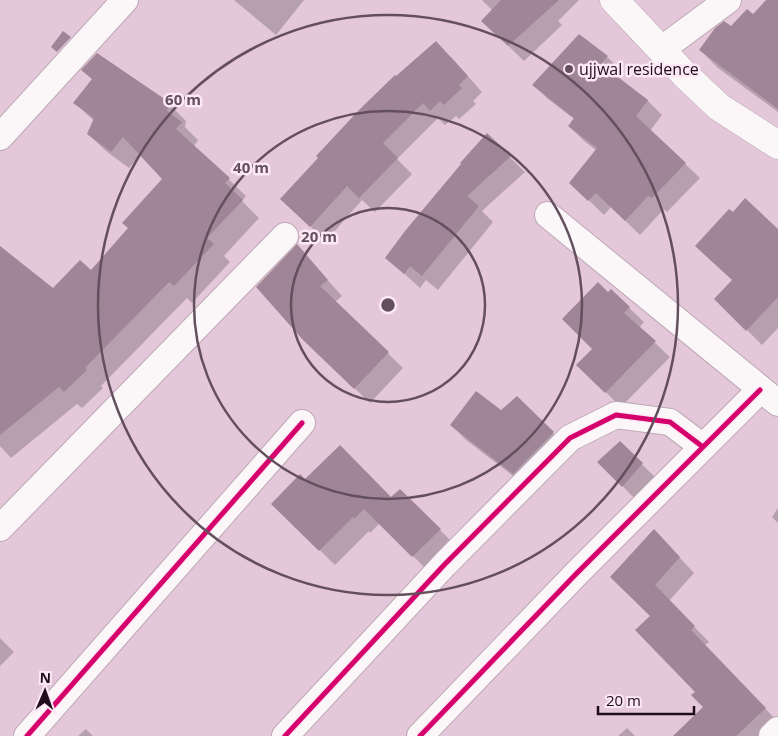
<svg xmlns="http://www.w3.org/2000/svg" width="778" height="736" viewBox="0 0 778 736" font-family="'Open Sans',sans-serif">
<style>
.shadow{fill:#0003}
.building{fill:#9f8597}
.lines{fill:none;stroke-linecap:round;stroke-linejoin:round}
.minor-casing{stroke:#bda8b5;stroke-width:28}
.tertiary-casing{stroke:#bda8b5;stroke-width:29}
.minor{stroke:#fbf7f9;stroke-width:26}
.tertiary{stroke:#fbf7f9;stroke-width:28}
.cycleway-casing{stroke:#fde8f5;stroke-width:8}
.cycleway{stroke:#d6006c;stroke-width:5}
.ring{fill:none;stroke:#644f5d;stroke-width:2.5}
.poi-dot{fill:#644f5d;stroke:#fde8f5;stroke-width:2}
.labels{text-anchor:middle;stroke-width:5;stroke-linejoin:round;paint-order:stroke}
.poi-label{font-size:16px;fill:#1f0e19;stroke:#fde8f5;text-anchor:start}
.centre{fill:#644f5d;stroke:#fde8f5;stroke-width:2.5}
.ring-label{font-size:15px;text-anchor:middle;font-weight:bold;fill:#644f5d;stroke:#fde8f5;stroke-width:5;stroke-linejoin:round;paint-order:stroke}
</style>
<rect width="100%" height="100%" fill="#e4c8da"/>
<path class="shadow" d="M 234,0 L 304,0 L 276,35 Z
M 482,0 L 579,0 L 558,21 L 562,25 L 524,61 L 483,21 L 493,11 Z
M 768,0 L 778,0 L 778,112 L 718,68 L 700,50 L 731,28 L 753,15 Z
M 451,57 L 482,92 L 473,101 L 476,104 L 459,119 L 456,116 L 445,125 L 438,118 L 397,159 L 412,174 L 375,212 L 362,200 L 326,241 L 297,214 Z
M 607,57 L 622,71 L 617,78 L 648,101 L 662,115 L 650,131 L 700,178 L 667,212 L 664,209 L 640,235 L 611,207 L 604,215 L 571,183 L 597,151 L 584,141 L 569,126 L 574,119 L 548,99 L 534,85 Z
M 83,70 L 168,103 L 186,121 L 185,127 L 198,140 L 194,146 L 246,196 L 242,201 L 259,218 L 224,256 L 230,262 L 192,303 L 187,298 L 101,386 L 103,388 L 82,408 L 77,404 L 11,458 L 0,446 L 0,247 L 53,290 L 91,272 L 130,229 L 164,179 L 141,154 L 129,168 L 106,151 L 88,134 L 94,121 L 75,103 L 93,80 Z
M 487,135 L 525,172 L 482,211 L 493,222 L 438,290 L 426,280 L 420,288 L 387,258 Z
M 733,214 L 778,231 L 778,328 L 762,345 L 716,299 L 734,281 Z
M 297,246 L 342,296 L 335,302 L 403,368 L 370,403 L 320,355 Z
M 611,291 L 644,322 L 639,328 L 670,357 L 621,407 L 578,365 L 593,349 Z
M 517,398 L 568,448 L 529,488 L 466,440 L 451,425 L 502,412 Z
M 620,443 L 657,479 L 637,501 L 599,462 Z
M 305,481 L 391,499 L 400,490 L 455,545 L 428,571 L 380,523 L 370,533 L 369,531 L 335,565 L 273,504 Z
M 778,508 L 778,523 L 772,517 Z
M 654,530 L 694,573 L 669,601 L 709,642 L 705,645 L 778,722 L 767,736 L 675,736 L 705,707 L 651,616 Z
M 0,638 L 14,652 L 0,666 Z
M 627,728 L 635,736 L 618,736 Z
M 86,729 L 93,736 L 78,736 Z"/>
<path class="building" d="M 501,0 L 559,0 L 508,46 L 481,21 Z
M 766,0 L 778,0 L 778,109 L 699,50 L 715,28 L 724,21 L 731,26 L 747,9 L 753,14 Z
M 63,31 L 71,37 L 57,52 L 51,47 Z
M 579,34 L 608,56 L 601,64 L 648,100 L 636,116 L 686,163 L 652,198 L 648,196 L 625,221 L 596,193 L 588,201 L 569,183 L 597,148 L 568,126 L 574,118 L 532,85 Z
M 436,41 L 468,76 L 459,85 L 462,88 L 444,105 L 440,101 L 430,111 L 423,103 L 383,143 L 398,158 L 359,198 L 347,186 L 310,227 L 280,199 L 318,158 L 316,156 L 360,109 L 395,75 L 396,76 Z
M 97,53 L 169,102 L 167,111 L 182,122 L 176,129 L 230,178 L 225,183 L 243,200 L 207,238 L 214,244 L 174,286 L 169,282 L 85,368 L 87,370 L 64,392 L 59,387 L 0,435 L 0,246 L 53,288 L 80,260 L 91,270 L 128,228 L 122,223 L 162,179 L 123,137 L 111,152 L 87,134 L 94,118 L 73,103 L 92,79 L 81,70 Z
M 487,133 L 511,156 L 467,196 L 479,206 L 422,276 L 410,266 L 404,274 L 385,258 L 405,231 L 461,164 L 460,163 Z
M 745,198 L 778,229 L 778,297 L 746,331 L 714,299 L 732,280 L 695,246 L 729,209 L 733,212 Z
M 297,244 L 328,280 L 320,286 L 389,352 L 354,389 L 303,340 L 256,287 Z
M 598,282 L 608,292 L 611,289 L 630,307 L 624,313 L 656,341 L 605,393 L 576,365 L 592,349 L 562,319 Z
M 476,391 L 501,410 L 517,396 L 554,432 L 513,474 L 450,425 Z
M 620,441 L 643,463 L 622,487 L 597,462 Z
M 340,445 L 391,497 L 400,489 L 441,529 L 412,557 L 364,509 L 354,519 L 353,517 L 319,551 L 271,504 L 300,474 L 305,479 Z
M 654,529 L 680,557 L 655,585 L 695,626 L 691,630 L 766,708 L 736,736 L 673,736 L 703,707 L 691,695 L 695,692 L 635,630 L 650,616 L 610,577 Z"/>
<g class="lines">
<defs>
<path id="minor" d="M 662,49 L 728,0
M 0,137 L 125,0
M 548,215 L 778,403
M 0,528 L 285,236
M 27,736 L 302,423
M 285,736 L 445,564 L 570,438 L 616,415 L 670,422 L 703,447
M 420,736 L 577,573 L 760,390
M 772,736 L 778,730"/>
<path id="tertiary" d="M 614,0 L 684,74 L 719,107 L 778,145"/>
</defs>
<use href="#minor" class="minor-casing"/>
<use href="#tertiary" class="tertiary-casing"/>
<use href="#minor" class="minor"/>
<use href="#tertiary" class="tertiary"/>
<defs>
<path id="cycleway" d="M 27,736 L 302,423
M 285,736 L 445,564 L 570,438 L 616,415 L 670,422 L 703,447
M 420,736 L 577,573 L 760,390"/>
</defs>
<use href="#cycleway" class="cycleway-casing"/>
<use href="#cycleway" class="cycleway"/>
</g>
<g class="ring">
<circle cx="388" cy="305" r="97"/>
<circle cx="388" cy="305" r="194"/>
<circle cx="388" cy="305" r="290"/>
</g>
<circle class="poi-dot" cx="569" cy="69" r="5"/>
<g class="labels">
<g class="poi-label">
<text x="579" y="75">ujjwal residence</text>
</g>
</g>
<circle cx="388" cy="305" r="8" class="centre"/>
<g class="ring-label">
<text x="183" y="105">60 m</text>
<text x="251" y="173">40 m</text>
<text x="319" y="242">20 m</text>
</g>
<g transform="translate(45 691) rotate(2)" stroke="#fde8f5" stroke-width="4" paint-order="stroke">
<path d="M0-4L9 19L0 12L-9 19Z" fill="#1f0e19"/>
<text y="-8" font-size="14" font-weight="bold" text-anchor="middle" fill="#1f0e19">N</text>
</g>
<path d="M598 706v8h96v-8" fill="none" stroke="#1f0e19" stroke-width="2.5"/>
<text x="606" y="706" font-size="15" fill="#1f0e19" stroke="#fde8f5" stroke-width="4" paint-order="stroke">20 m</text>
</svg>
